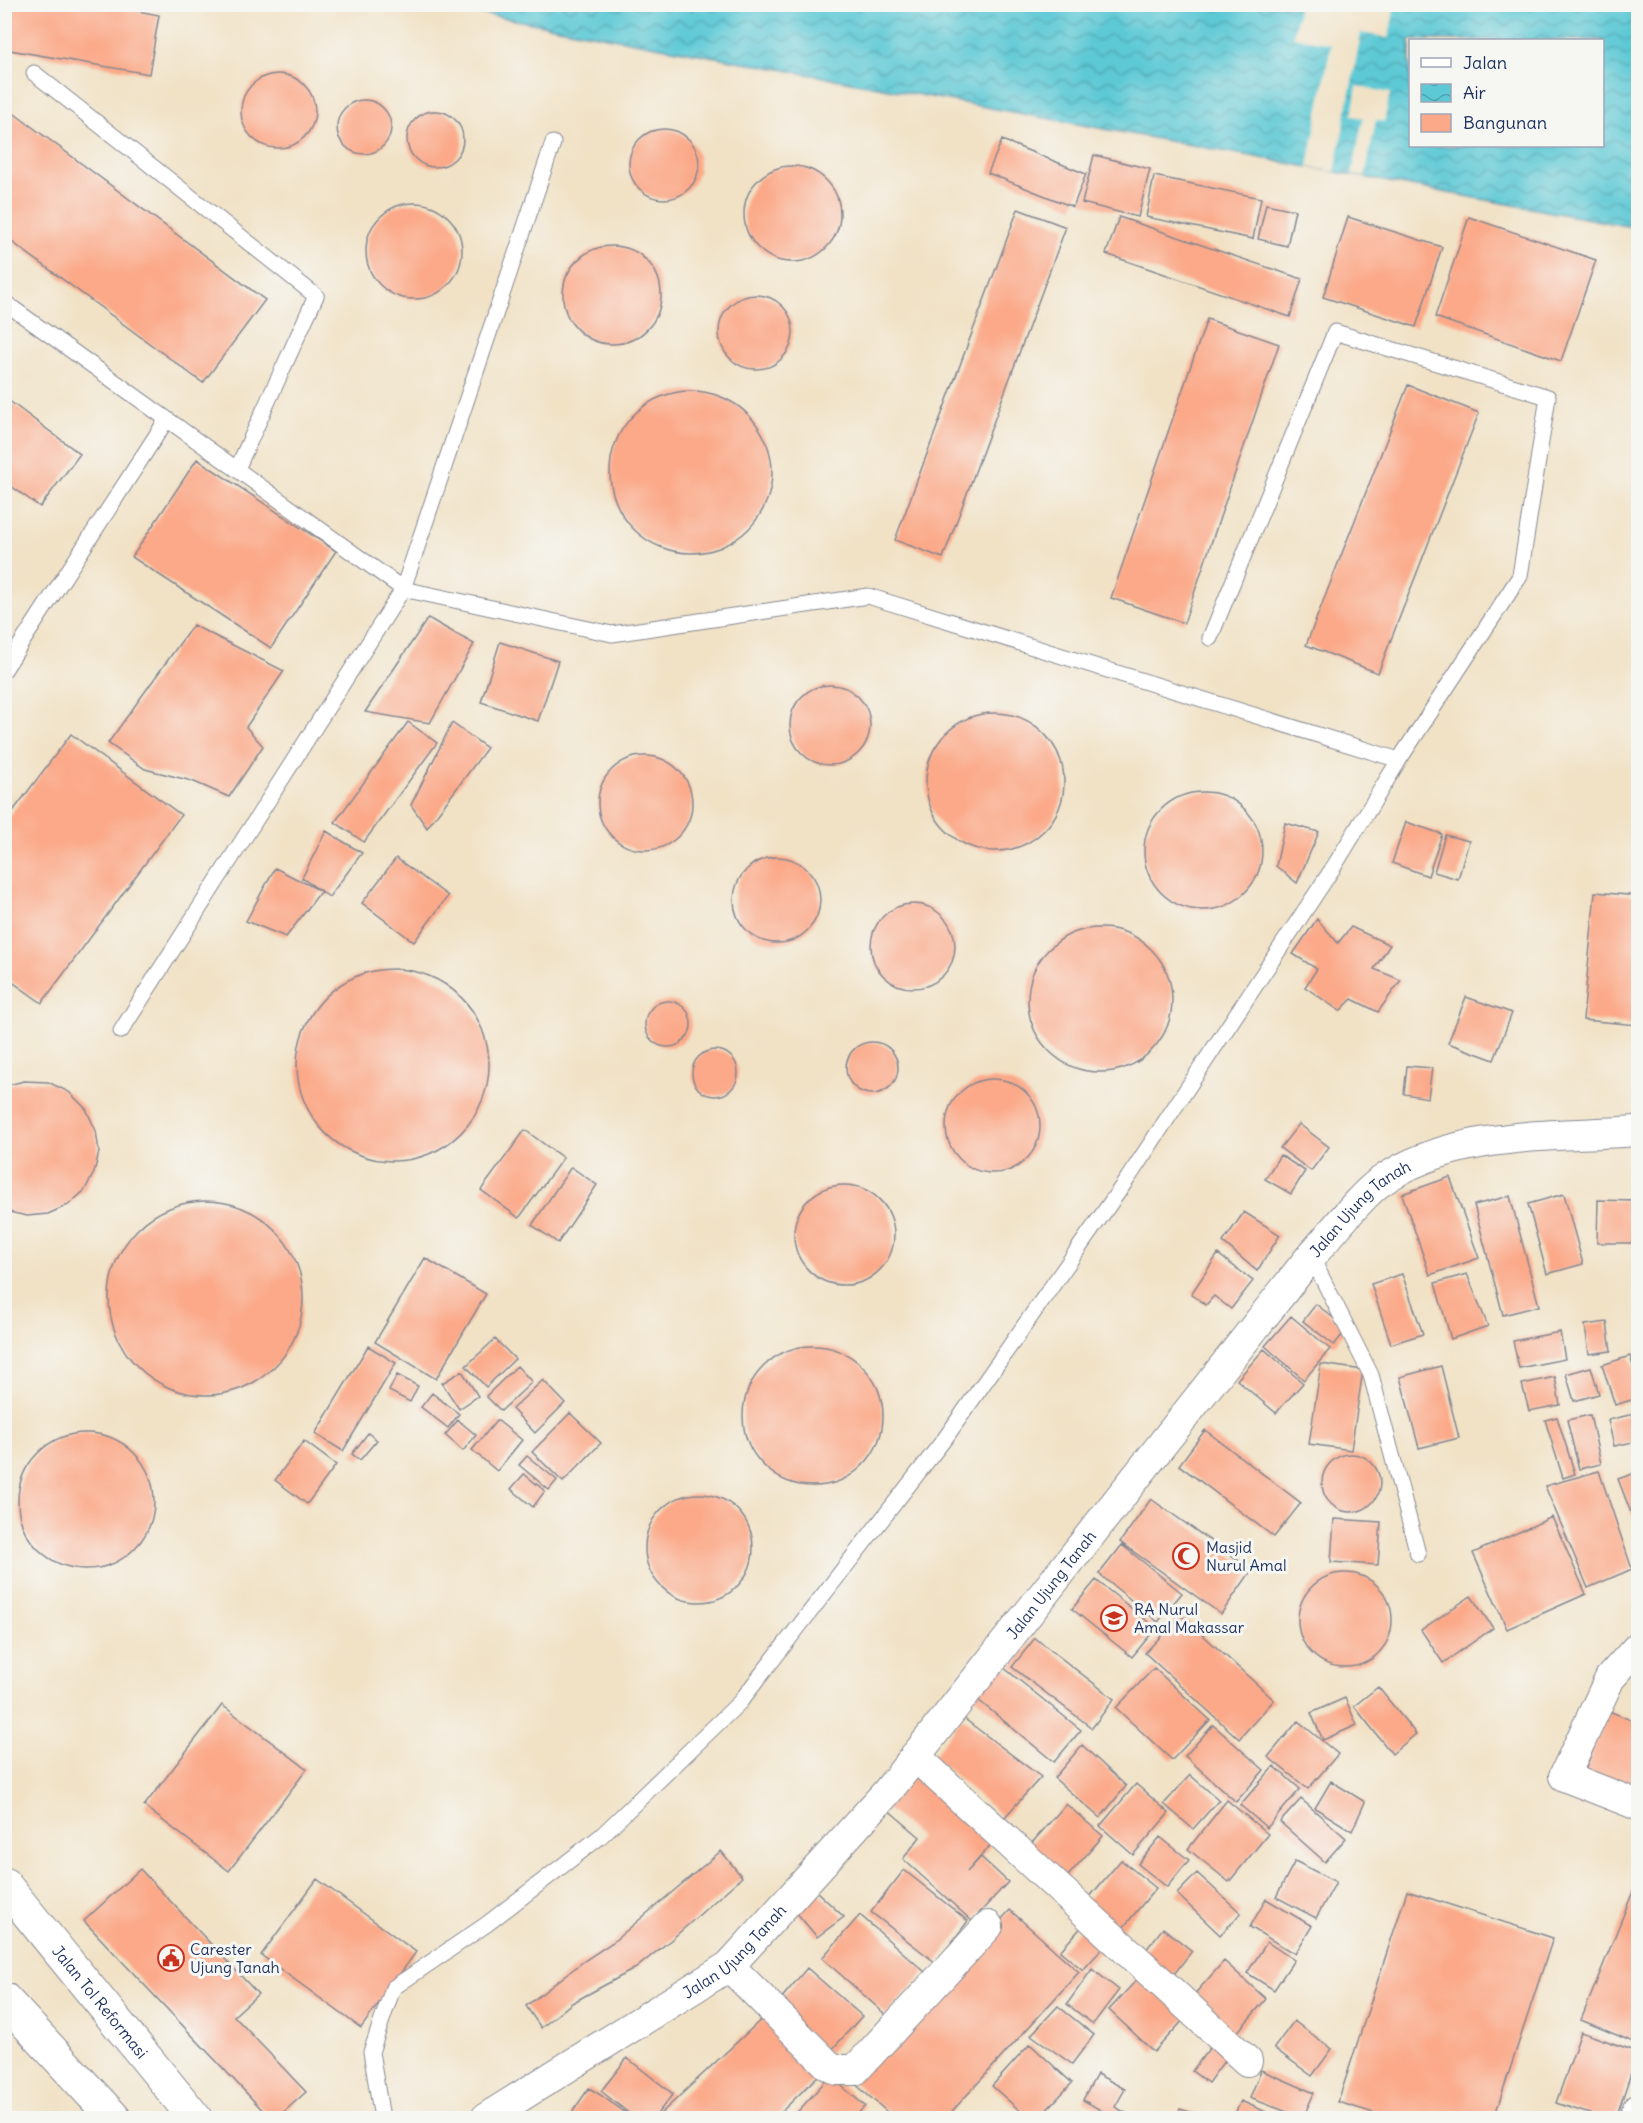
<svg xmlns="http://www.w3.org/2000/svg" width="1643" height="2123" viewBox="0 0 1643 2123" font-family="Delius,sans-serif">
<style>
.water{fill:url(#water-waves);stroke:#3c7c9a;stroke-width:1.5;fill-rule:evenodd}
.pier{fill:#f1e2c6}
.building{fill:#fba988}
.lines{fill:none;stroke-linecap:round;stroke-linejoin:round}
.service-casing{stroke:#868892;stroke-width:17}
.minor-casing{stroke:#868892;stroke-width:32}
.trunk-casing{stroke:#868892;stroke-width:35}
.service{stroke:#fff;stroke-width:15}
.minor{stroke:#fff;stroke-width:30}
.trunk{stroke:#fff;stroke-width:33}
.labels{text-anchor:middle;stroke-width:6;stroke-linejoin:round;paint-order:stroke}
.street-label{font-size:16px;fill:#1b2f5e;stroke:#f6f6f2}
.poi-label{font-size:16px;fill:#1b2f5e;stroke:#f6f6f2;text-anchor:start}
</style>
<defs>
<pattern id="water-waves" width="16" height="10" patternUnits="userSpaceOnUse" patternTransform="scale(1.5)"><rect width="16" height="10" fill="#5dc9d5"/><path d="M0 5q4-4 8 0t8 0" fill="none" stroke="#4ca4b0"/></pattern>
</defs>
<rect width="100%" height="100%" fill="#f6f6f2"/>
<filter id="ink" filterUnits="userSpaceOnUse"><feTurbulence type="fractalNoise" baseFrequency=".0167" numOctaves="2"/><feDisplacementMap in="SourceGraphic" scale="12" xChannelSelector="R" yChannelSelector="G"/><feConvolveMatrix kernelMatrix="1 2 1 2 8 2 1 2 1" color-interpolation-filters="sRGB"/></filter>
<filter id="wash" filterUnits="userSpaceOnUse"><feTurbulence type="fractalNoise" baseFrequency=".008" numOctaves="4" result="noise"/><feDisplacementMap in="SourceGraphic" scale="24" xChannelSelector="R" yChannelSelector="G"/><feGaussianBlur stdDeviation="1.35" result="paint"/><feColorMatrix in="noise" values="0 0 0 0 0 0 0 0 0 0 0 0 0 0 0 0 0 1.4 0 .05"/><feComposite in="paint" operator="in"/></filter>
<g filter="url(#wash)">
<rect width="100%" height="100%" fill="#f1e2c6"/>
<path class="water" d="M 435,5 L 1638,5 L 1638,228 ZM 1410,40 L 1602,40 L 1602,146 L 1410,146 Z"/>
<path class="pier" d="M 1299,4 L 1362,5 L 1394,10 L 1389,38 L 1361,33 L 1335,172 L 1308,167 L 1331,44 L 1293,37 Z
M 1357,86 L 1390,93 L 1384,122 L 1376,120 L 1365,177 L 1352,175 L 1363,118 L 1352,116 Z"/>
<g id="blocks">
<path class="building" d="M 4,4 L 101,4 L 159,15 L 149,74 L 4,49 Z
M241 111a37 37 0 1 1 74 0a37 37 0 1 1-74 0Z
M337 127a27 27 0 1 1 54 0a27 27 0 1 1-54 0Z
M 4,106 L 265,300 L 203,383 L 4,236 Z
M407 139a28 28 0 1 1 56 0a28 28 0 1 1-56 0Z
M629 164a35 35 0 1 1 70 0a35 35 0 1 1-70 0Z
M 1002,140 L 1086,174 L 1073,207 L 988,173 Z
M 1094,155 L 1150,169 L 1138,217 L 1082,203 Z
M744 214a48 48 0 1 1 96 0a48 48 0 1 1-96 0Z
M 1154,176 L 1261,198 L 1253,239 L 1146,217 Z
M366 251a48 48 0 1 1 96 0a48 48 0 1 1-96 0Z
M 1266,204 L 1295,210 L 1287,246 L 1258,239 Z
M 1018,209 L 1066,227 L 943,558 L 895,540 Z
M 1119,217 L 1302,279 L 1290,317 L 1106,254 Z
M 1348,217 L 1442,247 L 1416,327 L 1323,297 Z
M 1469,217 L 1596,260 L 1561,361 L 1435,317 Z
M563 295a49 49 0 1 1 98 0a49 49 0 1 1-98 0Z
M719 332a37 37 0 1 1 74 0a37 37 0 1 1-74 0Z
M 1207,319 L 1279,344 L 1184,623 L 1111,598 Z
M 1408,385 L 1479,413 L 1378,673 L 1306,645 Z
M610 472a81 81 0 1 1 162 0a81 81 0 1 1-162 0Z
M 4,397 L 80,454 L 40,507 L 4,481 Z
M 197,459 L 336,551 L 271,648 L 132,557 Z
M 428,618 L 474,644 L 430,723 L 365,712 Z
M 193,625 L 284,671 L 246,727 L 263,746 L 229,797 L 192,781 L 145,769 L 108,743 Z
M 500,642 L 558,661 L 538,721 L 481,702 Z
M790 725a40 40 0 1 1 80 0a40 40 0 1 1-80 0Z
M926 782a69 69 0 1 1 138 0a69 69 0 1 1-138 0Z
M 408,722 L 437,743 L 364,842 L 335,822 Z
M 452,723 L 487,748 L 427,828 L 411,805 Z
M 71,734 L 181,815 L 42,1003 L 4,976 L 4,823 Z
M598 803a47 47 0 1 1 94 0a47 47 0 1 1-94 0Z
M1144 851a59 59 0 1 1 118 0a59 59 0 1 1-118 0Z
M 1406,822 L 1442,834 L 1428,876 L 1392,863 Z
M 1285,823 L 1319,832 L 1297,883 L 1276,866 Z
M 326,831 L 362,853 L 329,897 L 321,891 L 286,937 L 246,921 L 275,868 L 321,891 L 302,878 Z
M 1445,835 L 1469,841 L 1458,879 L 1434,872 Z
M734 900a43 43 0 1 1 86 0a43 43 0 1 1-86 0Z
M 396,858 L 448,896 L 414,942 L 362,903 Z
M 1595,892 L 1638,896 L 1638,1025 L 1583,1020 Z
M871 946a42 42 0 1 1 84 0a42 42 0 1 1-84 0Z
M 1317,919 L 1338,943 L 1351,927 L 1390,945 L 1374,969 L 1401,980 L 1378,1012 L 1352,999 L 1340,1011 L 1305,987 L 1317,969 L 1293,954 Z
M1028 1000a72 72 0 1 1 144 0a72 72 0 1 1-144 0Z
M297 1065a96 96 0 1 1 192 0a96 96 0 1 1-192 0Z
M 1466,997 L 1512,1013 L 1494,1060 L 1448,1043 Z
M645 1024a23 23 0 1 1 46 0a23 23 0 1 1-46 0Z
M846 1068a26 26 0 1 1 52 0a26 26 0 1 1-52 0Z
M692 1073a23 23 0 1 1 46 0a23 23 0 1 1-46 0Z
M 1407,1066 L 1432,1068 L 1428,1098 L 1404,1094 Z
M946 1126a47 47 0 1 1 94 0a47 47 0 1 1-94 0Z
M 24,1081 L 48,1082 L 69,1092 L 86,1109 L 96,1131 L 99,1152 L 94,1173 L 84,1191 L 68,1205 L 48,1214 L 27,1216 L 4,1211 L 4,1086 Z
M 1299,1124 L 1329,1147 L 1311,1171 L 1280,1148 Z
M 525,1130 L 563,1158 L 519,1218 L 481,1190 Z
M 1280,1155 L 1305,1171 L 1291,1194 L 1265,1179 Z
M 571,1167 L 597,1185 L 558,1243 L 532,1225 Z
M 1450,1177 L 1479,1258 L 1430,1275 L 1402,1194 Z
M794 1235a50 50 0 1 1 100 0a50 50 0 1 1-100 0Z
M 1564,1194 L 1583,1264 L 1547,1274 L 1528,1204 Z
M 1510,1196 L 1539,1306 L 1503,1315 L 1474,1205 Z
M 1598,1200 L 1635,1201 L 1635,1243 L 1597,1243 Z
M109 1298a97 97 0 1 1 194 0a97 97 0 1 1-194 0Z
M 1244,1212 L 1280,1235 L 1257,1271 L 1223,1242 Z
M 1218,1254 L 1253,1281 L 1231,1309 L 1214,1296 L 1206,1305 L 1191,1294 Z
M 425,1258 L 486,1294 L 436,1379 L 375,1342 Z
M 1402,1274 L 1423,1334 L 1391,1344 L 1371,1284 Z
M 1467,1274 L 1488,1326 L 1451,1339 L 1435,1283 Z
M 1316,1304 L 1347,1329 L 1334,1345 L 1303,1321 Z
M 1291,1316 L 1330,1349 L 1304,1380 L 1265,1346 Z
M 1607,1322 L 1611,1351 L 1589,1354 L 1585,1325 Z
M 1560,1332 L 1565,1359 L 1519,1368 L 1513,1341 Z
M 495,1339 L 515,1359 L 486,1387 L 466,1366 Z
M 368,1346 L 396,1363 L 343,1451 L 315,1434 Z
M743 1416a70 70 0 1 1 140 0a70 70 0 1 1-140 0Z
M 1264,1349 L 1303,1383 L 1276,1413 L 1237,1380 Z
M 1630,1356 L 1638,1382 L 1638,1398 L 1615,1405 L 1602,1365 Z
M 1321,1364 L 1363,1370 L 1351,1450 L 1309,1444 Z
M 517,1366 L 532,1382 L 501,1411 L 486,1396 Z
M 1441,1366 L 1459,1438 L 1419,1448 L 1400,1377 Z
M 1591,1367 L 1599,1394 L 1574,1401 L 1566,1374 Z
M 462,1371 L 478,1396 L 459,1409 L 442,1383 Z
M 397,1375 L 418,1386 L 410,1402 L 389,1391 Z
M 1555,1377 L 1560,1405 L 1529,1411 L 1522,1384 Z
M 543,1380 L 565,1403 L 535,1433 L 512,1409 Z
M 432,1393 L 459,1414 L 448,1428 L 421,1407 Z
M 570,1413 L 601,1443 L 563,1482 L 532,1452 Z
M 1638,1413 L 1638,1441 L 1614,1446 L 1608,1420 Z
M 1590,1415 L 1601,1464 L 1579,1469 L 1567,1420 Z
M 1557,1417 L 1575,1474 L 1563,1478 L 1545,1420 Z
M 458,1420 L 476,1435 L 463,1451 L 445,1435 Z
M 497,1420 L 522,1440 L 497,1471 L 472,1450 Z
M 1205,1430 L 1301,1503 L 1274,1537 L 1179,1465 Z
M18 1501a68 68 0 1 1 136 0a68 68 0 1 1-136 0Z
M 368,1433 L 377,1440 L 360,1460 L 352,1454 Z
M 304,1441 L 336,1465 L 307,1504 L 275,1480 Z
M1322 1483a29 29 0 1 1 58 0a29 29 0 1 1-58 0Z
M 527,1456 L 557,1480 L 549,1490 L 519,1465 Z
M 1599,1471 L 1632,1569 L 1588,1588 L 1545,1486 Z
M 1638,1472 L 1638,1531 L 1618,1479 Z
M 524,1474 L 545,1491 L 533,1507 L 511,1489 Z
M645 1548a54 54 0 1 1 108 0a54 54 0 1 1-108 0Z
M 1151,1499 L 1252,1570 L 1221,1614 L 1120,1542 Z
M 1552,1517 L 1586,1594 L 1507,1629 L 1473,1553 Z
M 1334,1519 L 1381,1522 L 1378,1565 L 1331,1562 Z
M 1122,1545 L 1182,1593 L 1158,1622 L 1099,1574 Z
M1298 1620a47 47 0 1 1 94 0a47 47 0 1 1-94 0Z
M 1096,1580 L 1156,1628 L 1132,1657 L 1072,1609 Z
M 1471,1596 L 1493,1628 L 1443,1663 L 1421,1630 Z
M 1181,1615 L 1274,1700 L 1239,1739 L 1145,1653 Z
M 1035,1638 L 1114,1699 L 1092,1728 L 1012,1667 Z
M 998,1663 L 1081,1730 L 1054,1762 L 972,1695 Z
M 1154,1668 L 1210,1720 L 1172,1760 L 1116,1708 Z
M 1378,1687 L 1416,1734 L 1392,1754 L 1354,1706 Z
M 1345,1698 L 1357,1725 L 1323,1740 L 1311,1713 Z
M 222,1705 L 307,1769 L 229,1871 L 144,1806 Z
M 1609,1711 L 1638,1723 L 1638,1798 L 1583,1774 Z
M 962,1717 L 1041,1777 L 1004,1818 L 933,1757 Z
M 1298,1721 L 1338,1754 L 1308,1789 L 1268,1757 Z
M 1213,1725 L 1264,1770 L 1236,1802 L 1185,1756 Z
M 1082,1745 L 1126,1786 L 1100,1818 L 1054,1778 Z
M 1274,1766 L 1300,1789 L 1267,1828 L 1240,1805 Z
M 1190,1775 L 1219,1800 L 1193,1829 L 1164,1804 Z
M 913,1776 L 996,1839 L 967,1872 L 981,1857 L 1008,1882 L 972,1921 L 903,1859 L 920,1837 L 887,1809 Z
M 1331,1781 L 1365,1802 L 1352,1831 L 1315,1808 Z
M 1136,1784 L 1169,1813 L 1133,1855 L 1100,1826 Z
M 1301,1799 L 1346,1838 L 1325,1862 L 1280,1822 Z
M 1227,1800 L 1268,1834 L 1229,1882 L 1188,1849 Z
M 1066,1804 L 1103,1836 L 1060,1885 L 1023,1853 Z
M 1160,1837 L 1189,1860 L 1167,1887 L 1138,1864 Z
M 721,1851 L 742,1877 L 672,1939 L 636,1968 L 572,2003 L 541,2028 L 526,2006 L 584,1961 L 613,1942 Z
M 1121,1860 L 1156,1888 L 1122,1929 L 1087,1900 Z
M 1295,1861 L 1336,1882 L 1316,1918 L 1276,1897 Z
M 140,1869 L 258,1994 L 234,2016 L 306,2092 L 277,2118 L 270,2118 L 84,1921 Z
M 904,1870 L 968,1921 L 936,1963 L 871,1912 Z
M 1197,1873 L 1241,1913 L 1220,1935 L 1177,1894 Z
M 317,1879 L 416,1952 L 361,2028 L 261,1955 Z
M 1638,1879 L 1638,2044 L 1581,2020 Z
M 816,1891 L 844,1917 L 817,1937 L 796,1912 Z
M 1407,1891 L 1553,1938 L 1494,2118 L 1390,2118 L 1338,2102 Z
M 1266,1899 L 1312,1926 L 1295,1954 L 1250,1927 Z
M 1010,1910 L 1079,1972 L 946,2118 L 894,2118 L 853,2082 Z
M 860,1915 L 925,1972 L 886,2015 L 822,1958 Z
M 1087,1921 L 1109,1941 L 1083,1970 L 1060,1951 Z
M 1163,1928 L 1192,1951 L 1171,1978 L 1142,1955 Z
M 1267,1942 L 1294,1960 L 1274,1990 L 1247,1973 Z
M 1224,1961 L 1266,1999 L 1235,2035 L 1192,1997 Z
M 807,1968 L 862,2016 L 829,2053 L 775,2006 Z
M 1092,1969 L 1119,1990 L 1093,2024 L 1067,2004 Z
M 1141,1975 L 1187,2016 L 1154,2052 L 1109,2010 Z
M 1058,2006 L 1094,2035 L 1072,2064 L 1031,2035 Z
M 767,2014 L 824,2070 L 775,2118 L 656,2118 Z
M 1294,2021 L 1332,2049 L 1312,2076 L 1274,2048 Z
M 1581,2032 L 1638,2052 L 1616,2118 L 1602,2118 L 1556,2103 Z
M 1214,2042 L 1230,2053 L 1208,2083 L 1192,2071 Z
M 1030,2044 L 1072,2083 L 1039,2118 L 1028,2118 L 992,2086 Z
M 627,2058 L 673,2094 L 654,2118 L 635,2118 L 601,2091 Z
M 1261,2070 L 1314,2093 L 1303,2118 L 1250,2098 Z
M 1097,2074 L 1125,2089 L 1115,2107 L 1135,2118 L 1107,2118 L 1109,2115 L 1083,2100 Z
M 830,2076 L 865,2106 L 854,2118 L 792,2118 Z
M 589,2088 L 599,2094 L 633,2118 L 568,2118 Z
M 1241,2101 L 1280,2118 L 1233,2118 Z
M 1180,2109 L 1210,2118 L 1177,2118 Z"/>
</g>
</g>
<g filter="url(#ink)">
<use href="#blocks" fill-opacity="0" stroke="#868892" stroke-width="1.5"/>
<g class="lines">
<defs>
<path id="service" d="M 34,73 L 316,296 L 237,469
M 4,302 L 403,589 L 612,634 L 868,596 L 1399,760
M 4,670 L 167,419
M 121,1031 L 403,589 L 553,143
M 1311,1256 L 1371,1375 L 1418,1554
M 382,2118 L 371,2052 L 393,1988 L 487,1924 L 601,1836 L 740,1702 L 946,1437 L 1128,1178 L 1333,868 L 1399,760 L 1520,576 L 1548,397 L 1335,332 L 1210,638"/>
<g id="minor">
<path d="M 1638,1647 L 1610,1678 L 1564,1776 L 1638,1805"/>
<path d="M 915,1756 L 1247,2061"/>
<path d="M 729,1966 L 828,2065 L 837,2070 L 855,2070 L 988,1926"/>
<path id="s1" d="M 486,2118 L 729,1966 L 887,1792 L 1311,1256 C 1330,1236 1359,1197 1380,1182 C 1453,1130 1553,1137 1638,1131"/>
<path d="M 1634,2118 L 1638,2108"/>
</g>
<g id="trunk">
<path id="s2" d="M 4,1884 L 195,2118"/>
<path d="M 4,1999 L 114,2118"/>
</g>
</defs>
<use href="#service" class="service-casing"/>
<use href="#minor" class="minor-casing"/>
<use href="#trunk" class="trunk-casing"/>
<use href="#service" class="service"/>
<use href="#minor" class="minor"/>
<use href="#trunk" class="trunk"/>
</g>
</g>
<defs>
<symbol id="mosque-ring" viewBox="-11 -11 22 22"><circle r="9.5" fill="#f6f6f2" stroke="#c8321e" stroke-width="1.5"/><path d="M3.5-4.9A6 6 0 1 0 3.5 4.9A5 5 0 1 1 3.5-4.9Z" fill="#c8321e"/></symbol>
<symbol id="school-ring" viewBox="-11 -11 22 22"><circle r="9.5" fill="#f6f6f2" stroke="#c8321e" stroke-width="1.5"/><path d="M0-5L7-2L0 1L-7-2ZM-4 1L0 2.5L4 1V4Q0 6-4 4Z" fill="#c8321e"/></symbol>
<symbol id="civic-ring" viewBox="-11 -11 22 22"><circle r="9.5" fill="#f6f6f2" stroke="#c8321e" stroke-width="1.5"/><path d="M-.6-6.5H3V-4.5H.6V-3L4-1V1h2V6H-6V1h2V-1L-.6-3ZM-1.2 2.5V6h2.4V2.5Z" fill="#c8321e"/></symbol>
</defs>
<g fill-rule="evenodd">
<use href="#mosque-ring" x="1171" y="1541" width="30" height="30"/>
<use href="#school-ring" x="1099" y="1603" width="30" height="30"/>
<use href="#civic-ring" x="156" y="1943" width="30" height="30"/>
</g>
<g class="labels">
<g class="street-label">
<text dy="6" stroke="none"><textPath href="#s1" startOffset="1274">Jalan Ujung Tanah</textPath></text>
<text dy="6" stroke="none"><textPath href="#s1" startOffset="786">Jalan Ujung Tanah</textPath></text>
<text dy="6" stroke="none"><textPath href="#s1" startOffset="300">Jalan Ujung Tanah</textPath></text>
<text dy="6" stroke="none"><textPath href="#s2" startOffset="152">Jalan Tol Reformasi</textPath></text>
</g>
<g class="poi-label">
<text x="1206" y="1553">Masjid<tspan x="1206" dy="18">Nurul Amal</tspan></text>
<text x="1134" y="1615">RA Nurul<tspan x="1134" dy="18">Amal Makassar</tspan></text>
<text x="190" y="1955">Carester<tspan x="190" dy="18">Ujung Tanah</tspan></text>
</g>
</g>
<rect width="1643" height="2123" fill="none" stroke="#f6f6f2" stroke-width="24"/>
<rect x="1409" y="39" width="195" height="108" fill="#f6f6f2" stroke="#9ea6b7" stroke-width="1.5"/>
<rect x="1421" y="58" width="30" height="9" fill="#ffffff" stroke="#9ea6b7" stroke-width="1.5"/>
<text x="1463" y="69" font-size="18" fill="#1b2f5e">Jalan</text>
<rect x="1421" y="84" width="30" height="18" fill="url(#water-waves)" stroke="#9ea6b7" stroke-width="1.5"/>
<text x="1463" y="99" font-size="18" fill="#1b2f5e">Air</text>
<rect x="1421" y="114" width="30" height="18" fill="#fba988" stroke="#9ea6b7" stroke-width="1.5"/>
<text x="1463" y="129" font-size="18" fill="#1b2f5e">Bangunan</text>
</svg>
